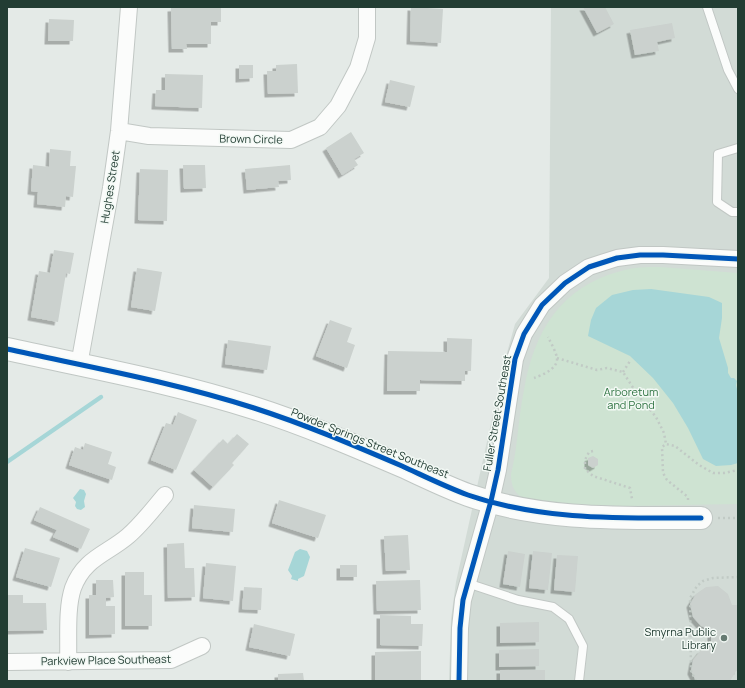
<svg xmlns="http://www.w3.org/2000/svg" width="745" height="688" viewBox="0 0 745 688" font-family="Manrope,sans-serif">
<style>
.built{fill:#d2dbd6}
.green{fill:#cee3d2}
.water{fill:#a6d6d7}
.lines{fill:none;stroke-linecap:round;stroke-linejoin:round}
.stream{stroke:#a6d6d7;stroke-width:4.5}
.building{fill:#cbd1ce;filter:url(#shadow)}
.lane-casing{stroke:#c1c7c4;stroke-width:10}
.street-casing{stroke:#c1c7c4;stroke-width:18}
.secondary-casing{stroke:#c0c7c4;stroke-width:24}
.path{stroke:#c1cac5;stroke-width:2.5;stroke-dasharray:2 3;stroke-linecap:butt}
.lane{stroke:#fbfcfb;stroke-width:8}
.street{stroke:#fbfcfb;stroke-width:16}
.secondary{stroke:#fbfcfb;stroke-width:22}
.cycleway-casing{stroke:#f3f9f5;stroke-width:8}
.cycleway{stroke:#0057b8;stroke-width:5}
.poi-dot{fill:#667a72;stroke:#f3f9f5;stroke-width:1.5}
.labels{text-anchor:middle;stroke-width:3;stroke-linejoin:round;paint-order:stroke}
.street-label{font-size:11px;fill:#223d33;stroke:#f3f9f5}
.park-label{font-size:11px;fill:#2e7341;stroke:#f3f9f5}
.poi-label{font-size:11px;fill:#223d33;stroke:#f3f9f5;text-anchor:end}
</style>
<defs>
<filter id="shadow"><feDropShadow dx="-3.5" dy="3.5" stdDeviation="0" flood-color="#0004"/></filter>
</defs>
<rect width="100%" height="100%" fill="#e4eae7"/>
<path class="built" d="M 551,7 L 738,7 L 738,681 L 449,681 L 451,619 L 456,582 L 505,360 L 515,324 L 549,278 Z"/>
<path class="green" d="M 660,267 L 738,273 L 738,504 L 624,506 L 539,503 C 521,499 511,494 511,474 C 518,447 518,418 524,390 C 534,332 560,287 621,271 C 633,267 647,267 660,267 Z"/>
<path class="water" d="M 651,289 L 709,297 L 722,303 L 722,318 L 719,338 L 728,368 L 728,373 L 731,378 L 734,378 L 737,381 L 736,385 L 738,393 L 738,463 L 731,465 L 716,466 L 703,459 L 688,428 L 673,403 L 653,378 L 630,356 L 588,336 L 591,320 L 596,308 L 612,295 L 633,290 Z
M 80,489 L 84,490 L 86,494 L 84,501 L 85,507 L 81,510 L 77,509 L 75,506 L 76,502 L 73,498 Z
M 300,549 L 307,551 L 310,557 L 304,576 L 298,579 L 298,581 L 291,579 L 292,576 L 288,570 L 295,552 Z"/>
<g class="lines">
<path class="stream" d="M 7,462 L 101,397"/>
</g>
<path class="building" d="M 185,7 L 221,8 L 221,22 L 211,22 L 211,44 L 186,44 L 187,49 L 172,49 L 171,8 Z
M 411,7 L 443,9 L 441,43 L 410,41 Z
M 583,7 L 605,7 L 614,24 L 597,33 Z
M 49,19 L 74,20 L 73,41 L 48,41 Z
M 672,23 L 675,38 L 657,42 L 659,51 L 635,55 L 630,30 Z
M 297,64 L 298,93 L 268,94 L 267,71 L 276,71 L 276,65 Z
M 239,65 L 253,65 L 253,78 L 239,79 Z
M 165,74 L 203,75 L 202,108 L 155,106 L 156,90 L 165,90 Z
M 390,80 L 415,86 L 410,107 L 385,102 Z
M 351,132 L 364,153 L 354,159 L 358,165 L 342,175 L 326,148 Z
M 50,149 L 71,151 L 70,166 L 76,166 L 73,197 L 66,196 L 65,207 L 37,204 L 38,192 L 31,191 L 33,165 L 49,167 Z
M 183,165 L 205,165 L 206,188 L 184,189 Z
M 290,165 L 291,180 L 278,181 L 279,187 L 247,190 L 245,169 Z
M 140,169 L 168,170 L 167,221 L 138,220 Z
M 54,250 L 74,253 L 70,274 L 66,273 L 58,322 L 31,317 L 39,271 L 50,273 Z
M 137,268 L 162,272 L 155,311 L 131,307 Z
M 330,320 L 352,328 L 347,342 L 355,345 L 347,368 L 316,356 Z
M 447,338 L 472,339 L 471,371 L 465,371 L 465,381 L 420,380 L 420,391 L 387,391 L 388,351 L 447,352 Z
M 228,340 L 271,346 L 267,370 L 225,364 Z
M 178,412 L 197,420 L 176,470 L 151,460 L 166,423 L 173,425 Z
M 237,434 L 249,444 L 232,463 L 234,465 L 213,487 L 194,470 L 223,439 L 228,444 Z
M 85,443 L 112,452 L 108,464 L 116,467 L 112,480 L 69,465 L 75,447 L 83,450 Z
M 593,456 L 598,459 L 598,465 L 593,468 L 588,465 L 588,458 Z
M 279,500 L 326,515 L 318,538 L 272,523 Z
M 194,505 L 235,509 L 233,532 L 192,528 Z
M 40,507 L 90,529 L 81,549 L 53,537 L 57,530 L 34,520 Z
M 408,535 L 410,570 L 386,571 L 384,536 Z
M 184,543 L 185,568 L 194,568 L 195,597 L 168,598 L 167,544 Z
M 25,548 L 60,558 L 51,587 L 16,577 Z
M 508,551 L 525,554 L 520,587 L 503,584 Z
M 533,551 L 552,553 L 548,590 L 529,588 Z
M 557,555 L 578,556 L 575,592 L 554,590 Z
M 206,563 L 236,566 L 233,601 L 203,598 Z
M 340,565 L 357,565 L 357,577 L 340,577 Z
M 125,572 L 144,572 L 144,595 L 152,595 L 152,626 L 125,626 Z
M 96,580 L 113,580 L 114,597 L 106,598 L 106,606 L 115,606 L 115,634 L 89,635 L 89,595 L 96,595 Z
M 420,580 L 421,610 L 377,611 L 376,581 Z
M 718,586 L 728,594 L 732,605 L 738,605 L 738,671 L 736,671 L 730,681 L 696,681 L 691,671 L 693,660 L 701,650 L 711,647 L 711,630 L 701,626 L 693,617 L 690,604 L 696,594 L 706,587 Z
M 244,587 L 262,588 L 261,610 L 242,609 Z
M 7,595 L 23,595 L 23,603 L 46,603 L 47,630 L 7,631 Z
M 380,615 L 411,616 L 411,624 L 423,624 L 422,646 L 380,645 Z
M 539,622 L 539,642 L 500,643 L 500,623 Z
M 254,624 L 295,634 L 290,656 L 249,647 Z
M 539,649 L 539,666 L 499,667 L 499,650 Z
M 421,651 L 421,680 L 375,681 L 375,652 Z
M 500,670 L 545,670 L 545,681 L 500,681 Z
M 303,673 L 304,681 L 278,681 L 278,674 Z"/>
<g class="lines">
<defs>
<path id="lane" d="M 707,7 L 728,70 L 738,89
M 738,148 L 718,154 L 717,202 L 732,212 L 738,212
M 467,583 L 518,600 L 553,607 L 569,619 L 583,646 L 579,681"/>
<path id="street" d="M 119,131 L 149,136 L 291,140 L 320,127 L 338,106 L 358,68 L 367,38 L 367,7
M 79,365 L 111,188 L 119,131 L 129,7
M 7,662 L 171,660 L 202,646
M 68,662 C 69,639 66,609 73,588 C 84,558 107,554 128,536 C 142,524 153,509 165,495
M 459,681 L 460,628 L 463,600 L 491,501 L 498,470 L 515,359 L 524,334 L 542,305 L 565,283 L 589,267 L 617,258 L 640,255 L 663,255 L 738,259"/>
<path id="secondary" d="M 7,349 C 89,367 173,382 254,408 C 304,424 353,445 402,466 C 424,476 446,487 468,495 C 543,521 623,518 701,518"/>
</defs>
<use href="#lane" class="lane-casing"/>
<use href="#street" class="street-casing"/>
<use href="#secondary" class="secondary-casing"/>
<path class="path" d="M 557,358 L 597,370 L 607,368 L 623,372 L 637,394 L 656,417 L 664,433 L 666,444
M 623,372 L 630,361
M 534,378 C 542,375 558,369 557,358 C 556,352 551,343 548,337
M 593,451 L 589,452 L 585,460 L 585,469 L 593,476 L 630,488 L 632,499
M 688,500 L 688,497 L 667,480 L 663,473 L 662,447 L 666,444 L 675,446 L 699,465 L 713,473 L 724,473 L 738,470
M 718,518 L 738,518
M 696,681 L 691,671 L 690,598 L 697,586 L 703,581 L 713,578 L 738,577"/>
<use href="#lane" class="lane"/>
<use href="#street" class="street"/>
<use href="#secondary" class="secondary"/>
<defs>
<path id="cycleway" d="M 7,349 C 89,367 173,382 254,408 C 304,424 353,445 402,466 C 424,476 446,487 468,495 C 543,521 623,518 701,518
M 459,681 L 460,628 L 463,600 L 491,501 L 498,470 L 515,359 L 524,334 L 542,305 L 565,283 L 589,267 L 617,258 L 640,255 L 663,255 L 738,259"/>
</defs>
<use href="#cycleway" class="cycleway-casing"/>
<use href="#cycleway" class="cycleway"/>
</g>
<circle class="poi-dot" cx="724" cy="638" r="4"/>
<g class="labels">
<g class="street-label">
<text transform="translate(251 139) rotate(1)" y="4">Brown Circle</text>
<text transform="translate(110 187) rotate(-81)" y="4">Hughes Street</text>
<text transform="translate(497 413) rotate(-80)" y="4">Fuller Street Southeast</text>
<text transform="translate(370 443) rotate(22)" y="4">Powder Springs Street Southeast</text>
<text transform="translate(106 660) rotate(-1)" y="4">Parkview Place Southeast</text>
</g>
<g class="park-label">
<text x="631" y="396">Arboretum<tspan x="631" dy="13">and Pond</tspan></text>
</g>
<g class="poi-label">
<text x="716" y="636">Smyrna Public<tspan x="716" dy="13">Library</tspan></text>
</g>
</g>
<rect width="745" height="688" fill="none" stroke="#223d33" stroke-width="16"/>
</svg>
